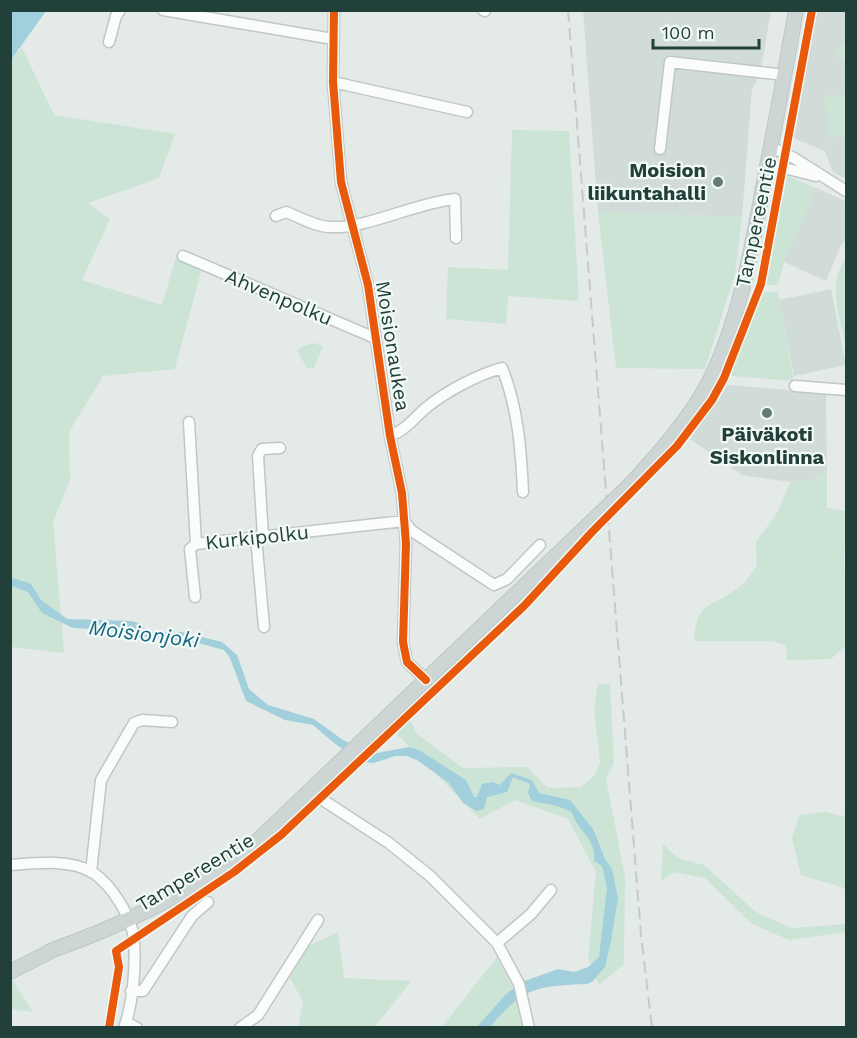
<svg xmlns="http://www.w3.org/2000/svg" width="857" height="1038" viewBox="0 0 857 1038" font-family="'Work Sans',sans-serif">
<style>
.built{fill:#d1dcd8}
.green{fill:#cce4d5}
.water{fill:#a1cfdc}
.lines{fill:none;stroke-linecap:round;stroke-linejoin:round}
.minor-casing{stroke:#c1c7c5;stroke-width:13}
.major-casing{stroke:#bcc7c4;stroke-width:16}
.minor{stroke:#fbfcfc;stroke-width:10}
.major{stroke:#cdd6d4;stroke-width:14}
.rail{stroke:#c6cbca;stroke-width:2;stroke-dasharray:12 6;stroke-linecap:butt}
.major-bridge-casing{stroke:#bcc7c4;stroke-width:16;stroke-linecap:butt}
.major-bridge{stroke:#cdd6d4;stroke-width:14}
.cycleway-casing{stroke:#f2f9f6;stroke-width:11}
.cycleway{stroke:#e8590c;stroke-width:8}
.poi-dot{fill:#657c76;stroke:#f2f9f6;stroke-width:2}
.labels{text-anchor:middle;stroke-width:4.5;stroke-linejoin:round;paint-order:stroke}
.poi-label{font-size:20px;font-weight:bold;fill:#204039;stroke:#f2f9f6;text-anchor:end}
.street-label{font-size:20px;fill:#204039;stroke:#f2f9f6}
.water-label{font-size:21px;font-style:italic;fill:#146781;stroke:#f2f9f6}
</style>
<rect width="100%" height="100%" fill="#e4eae8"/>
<path class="built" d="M 583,11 L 771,11 L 760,75 L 752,89 L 742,217 L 598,212 Z
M 817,11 L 846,11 L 846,179 L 833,172 L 825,151 L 793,138 Z
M 816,188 L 846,201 L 846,240 L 841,245 L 826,281 L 784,262 Z
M 831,289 L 846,365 L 794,376 L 779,300 Z
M 728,385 L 826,393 L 827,470 L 811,481 L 790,482 L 742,475 L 693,441 L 690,439 Z"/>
<path class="green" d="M 846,41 L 846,62 L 838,57 L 836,49 Z
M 22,48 L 54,115 L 175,134 L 159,178 L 88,203 L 110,219 L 82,280 L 162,305 L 177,254 L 201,271 L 175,369 L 103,376 L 69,432 L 70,480 L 53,522 L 64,653 L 11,647 L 10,60 Z
M 846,94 L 846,136 L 829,138 L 824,96 Z
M 512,130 L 569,131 L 579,301 L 508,296 L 506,324 L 446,319 L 448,267 L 508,270 Z
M 783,174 L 816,188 L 784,262 L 778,285 L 763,285 Z
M 598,212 L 742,217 L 735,274 L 705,369 L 616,368 Z
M 846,259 L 846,345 C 839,320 827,280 846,259 Z
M 760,292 L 778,292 L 794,381 L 732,376 L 729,373 Z
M 315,343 L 323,347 L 313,369 L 307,368 L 297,351 L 303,346 Z
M 827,470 L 827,508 L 846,511 L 846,547 L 844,548 L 846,645 L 831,659 L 787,660 L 786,645 L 772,641 L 694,641 C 697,599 711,609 739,587 C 746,582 752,572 757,566 L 756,542 L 777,513 L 790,482 L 811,481 Z
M 598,684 L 610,684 L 614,763 L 606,779 L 625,877 L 624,964 L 599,985 L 588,958 L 596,872 L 568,819 L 515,800 L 480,819 L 397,734 L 410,720 L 417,734 L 463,768 L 527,767 L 548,788 L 581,787 L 595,775 L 600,762 L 594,709 Z
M 825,812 L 846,817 L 846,894 L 844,888 L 801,875 L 792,838 L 799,815 Z
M 663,844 L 678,858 L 704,865 L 756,912 L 792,928 L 846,924 L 846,932 L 789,940 L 752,924 L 705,878 L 674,872 L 661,881 Z
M 338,932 L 344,978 L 411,981 L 375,1027 L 298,1028 L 303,1001 L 289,977 L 304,948 Z
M 497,957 L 513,988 L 523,1027 L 441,1028 Z
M 13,981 L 33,1012 L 11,1009 L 11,982 Z"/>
<path class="water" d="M 11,10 L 46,11 L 11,60 L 10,11 Z
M 10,577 L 31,584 L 41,600 L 67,619 L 132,621 L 141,624 L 148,632 L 182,632 L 222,642 L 237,655 L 249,689 L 268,705 L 314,719 L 343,740 L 372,754 L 409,747 L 419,750 L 466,780 L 474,797 L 477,797 L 482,784 L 492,782 L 500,785 L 511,773 L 532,780 L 539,793 L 570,800 L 593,829 L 605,859 L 612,869 L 618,898 L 611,941 L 605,967 L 592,982 L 587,984 C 537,986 523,987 490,1027 L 477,1027 L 505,995 L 522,982 L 558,969 L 574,972 L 588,967 L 599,957 L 607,888 L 602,866 L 594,861 C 597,838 576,830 572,812 L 557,806 L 532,801 L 528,793 L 530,784 L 513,777 L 507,792 L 487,797 L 484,809 L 477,811 L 463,803 L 449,783 L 417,760 L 406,756 L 395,756 L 374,763 L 362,762 L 334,743 L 313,725 L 285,720 L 246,701 L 230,658 L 224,650 L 198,643 L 165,638 L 131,637 L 109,630 L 73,628 L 42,613 L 28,592 L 11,586 Z"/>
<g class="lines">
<defs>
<path id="minor" d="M 163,10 L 333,39
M 334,10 L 333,82 L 341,182 L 368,285 L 390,436 L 402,493 L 406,544 L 403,642 L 407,662 L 426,680
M 483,10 L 485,11
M 109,42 L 116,16 L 120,10
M 333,82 L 467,112
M 771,147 L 794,158 L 846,191
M 660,149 L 670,62 L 785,75
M 768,164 L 816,176
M 276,216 L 286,212 C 299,217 316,227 331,227 C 366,229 415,203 455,199 L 456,238
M 183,256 L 375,338
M 795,386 L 846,390
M 189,422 L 196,544
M 390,436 C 405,431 415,417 427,407 C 447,391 477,375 502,368 C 518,408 521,449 523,492
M 263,536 L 258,456 L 262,449 L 280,448
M 256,537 L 264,627
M 196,544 L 404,521 L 412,531 L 494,585 L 507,579 L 540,545
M 195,597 L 190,549 L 196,544
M 309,791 L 389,843 L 430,876 L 497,943 L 519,984 L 529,1028
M 10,865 C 36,863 69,859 92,872 C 111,884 133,918 134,941 C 136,967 133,1003 124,1028
M 91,872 L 101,780 L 134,723 L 142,720 L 172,722
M 497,943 L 531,914 L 551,890
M 131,991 L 143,991 L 192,916 L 208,902
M 126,1022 L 137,1028
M 240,1028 L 258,1015 L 318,920"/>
<path id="major" d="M 630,485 C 659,453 690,419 710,380 C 740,318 752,248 764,182 C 775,125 786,68 796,10
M 50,951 C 123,925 191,893 253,845 L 586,527
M 10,972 L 57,948"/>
</defs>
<use href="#minor" class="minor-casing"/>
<use href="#major" class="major-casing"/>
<use href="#minor" class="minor"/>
<use href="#major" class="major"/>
<path class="rail" d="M 568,10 L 641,935 L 652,1028"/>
<defs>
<path id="major-bridge" d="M 586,527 L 630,485"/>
</defs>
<use href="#major-bridge" class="major-bridge-casing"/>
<use href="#major-bridge" class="major-bridge"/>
<defs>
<path id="cycleway" d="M 334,10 L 333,82 L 341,182 L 368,285 L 390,436 L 402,493 L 406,544 L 403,642 L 407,662 L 426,680
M 109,1028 L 119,967 L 116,951 L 234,872 L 281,835 L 524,606 L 592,532 L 677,446 L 712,400 L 724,378 L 761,284 L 812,10"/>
</defs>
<use href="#cycleway" class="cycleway-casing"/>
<use href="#cycleway" class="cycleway"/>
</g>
<g class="poi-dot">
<circle cx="718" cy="182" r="6"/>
<circle cx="767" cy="413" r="6"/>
</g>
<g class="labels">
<g class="poi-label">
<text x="706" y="177">Moision<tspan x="706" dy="23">liikuntahalli</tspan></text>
<text x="767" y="441" text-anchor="middle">Päiväkoti<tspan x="767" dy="23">Siskonlinna</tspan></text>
</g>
<g class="street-label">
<text transform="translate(756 222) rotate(-78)" y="7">Tampereentie</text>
<text transform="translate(279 297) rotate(23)" y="7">Ahvenpolku</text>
<text transform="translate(393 346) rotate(81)" y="7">Moisionaukea</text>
<text transform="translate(257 537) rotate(-6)" y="7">Kurkipolku</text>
<text transform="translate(195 872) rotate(-31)" y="7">Tampereentie</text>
</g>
<g class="water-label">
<text transform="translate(144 634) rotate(7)" y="7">Moisionjoki</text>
</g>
</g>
<rect width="857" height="1038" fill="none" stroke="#204039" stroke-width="24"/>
<path d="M653 39v9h106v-9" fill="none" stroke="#204039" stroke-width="3"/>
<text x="662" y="39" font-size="18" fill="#204039" stroke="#f2f9f6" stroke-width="4.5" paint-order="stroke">100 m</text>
</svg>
